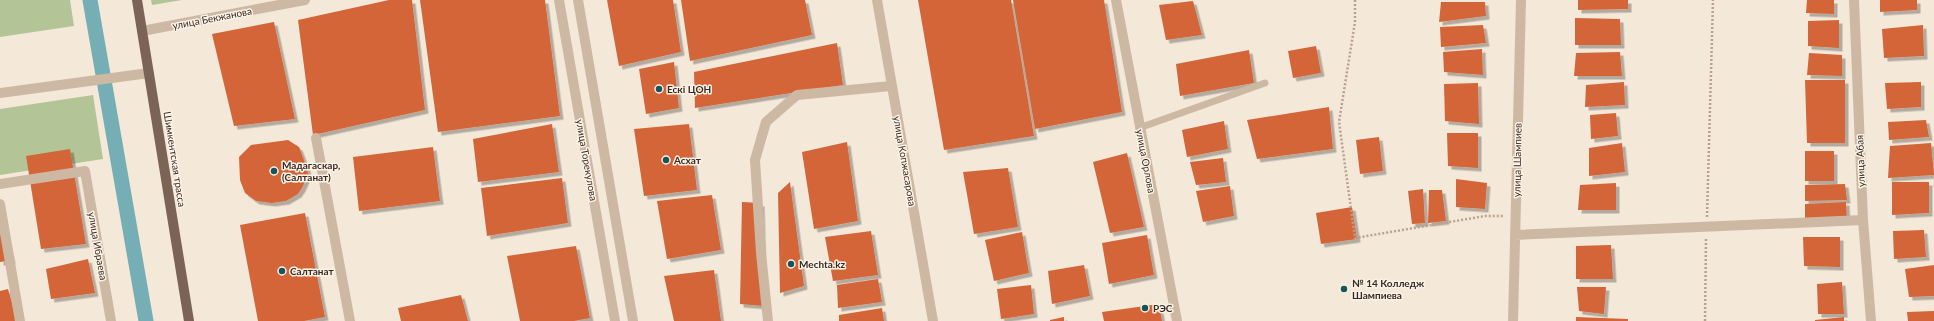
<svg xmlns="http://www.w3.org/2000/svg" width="1934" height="321" viewBox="0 0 1934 321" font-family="Lato,sans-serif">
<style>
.green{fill:#b3c497}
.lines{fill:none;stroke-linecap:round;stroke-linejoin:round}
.canal{stroke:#75aeb4;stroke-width:15}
.building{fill:#d36538;filter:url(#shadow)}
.path{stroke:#b9a28d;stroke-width:2.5;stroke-dasharray:2 2;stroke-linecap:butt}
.service{stroke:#cdb9a3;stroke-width:7}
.minor{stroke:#cdb9a3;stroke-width:10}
.primary{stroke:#7b6455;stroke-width:10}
.poi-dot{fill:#17555d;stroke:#fbf2e5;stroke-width:1.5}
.labels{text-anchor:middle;stroke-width:3;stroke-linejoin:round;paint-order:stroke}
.street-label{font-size:10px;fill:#382c26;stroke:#fbf2e5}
.poi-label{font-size:10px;font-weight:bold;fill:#382c26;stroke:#fbf2e5;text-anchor:start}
</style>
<defs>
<filter id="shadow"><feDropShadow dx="3.5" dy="3.5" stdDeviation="0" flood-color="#0004"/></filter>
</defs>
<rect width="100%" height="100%" fill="#f4e8d9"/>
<path class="green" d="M 0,0 L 70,0 L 74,26 L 0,37 Z
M 151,0 L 182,0 L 152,5 Z
M 93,95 L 103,159 L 0,175 L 0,109 Z"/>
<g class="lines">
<path class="canal" d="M 90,0 L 146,321"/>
</g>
<path class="building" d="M 389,0 L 412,0 L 425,110 L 313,135 L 298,20 Z
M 420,0 L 545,0 L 560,116 L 438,132 Z
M 607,0 L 673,0 L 681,52 L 619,66 Z
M 681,0 L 805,0 L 812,35 L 690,61 Z
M 918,0 L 1011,0 L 1034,136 L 944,150 Z
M 1013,0 L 1104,0 L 1122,112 L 1035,129 Z
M 1578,0 L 1628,0 L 1628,9 L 1578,10 Z
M 1807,0 L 1834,0 L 1834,14 L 1806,13 Z
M 1880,0 L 1917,0 L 1917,10 L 1880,12 Z
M 1193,1 L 1202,35 L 1166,40 L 1159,5 Z
M 1441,2 L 1485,2 L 1486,16 L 1439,22 Z
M 1575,18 L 1620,19 L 1621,45 L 1575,45 Z
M 1839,20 L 1839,48 L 1808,46 L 1808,21 Z
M 274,22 L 295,119 L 234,126 L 212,34 Z
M 1483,25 L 1486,43 L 1441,47 L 1440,27 Z
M 1923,25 L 1924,56 L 1884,58 L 1882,29 Z
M 837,43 L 843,85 L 695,108 L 694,72 Z
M 1316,46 L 1321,73 L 1293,78 L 1288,51 Z
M 1482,49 L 1483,75 L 1444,72 L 1443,52 Z
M 1249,50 L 1254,83 L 1180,96 L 1176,64 Z
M 1620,52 L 1622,76 L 1574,76 L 1576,53 Z
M 1809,53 L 1842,55 L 1842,76 L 1807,75 Z
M 674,62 L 679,108 L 646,114 L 639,69 Z
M 1805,80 L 1845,80 L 1845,143 L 1807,143 Z
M 1624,82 L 1625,105 L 1585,107 L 1586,85 Z
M 1921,82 L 1921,107 L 1887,109 L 1885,83 Z
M 1478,83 L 1479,124 L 1445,121 L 1444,84 Z
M 1329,107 L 1333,149 L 1257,159 L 1247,120 Z
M 1616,113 L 1618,136 L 1591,139 L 1590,115 Z
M 1926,120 L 1929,137 L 1889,140 L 1888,122 Z
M 1224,121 L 1228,149 L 1187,157 L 1182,130 Z
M 552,124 L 559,172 L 478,182 L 473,139 Z
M 689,124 L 697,190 L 644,196 L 634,129 Z
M 1447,133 L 1478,133 L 1478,168 L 1448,166 Z
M 1379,137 L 1383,171 L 1360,174 L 1356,140 Z
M 288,140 L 299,147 L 307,168 L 308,175 L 302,188 L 298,194 L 286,201 L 272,203 L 256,201 L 245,193 L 240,180 L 239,157 L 251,145 Z
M 847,142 L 858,221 L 814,229 L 802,152 Z
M 1622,143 L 1625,172 L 1589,176 L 1589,148 Z
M 1931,143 L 1934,175 L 1888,178 L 1890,146 Z
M 433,147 L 440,201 L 359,211 L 353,157 Z
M 70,149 L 86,244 L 41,249 L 26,156 Z
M 1805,151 L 1834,151 L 1834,181 L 1805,181 Z
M 1127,153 L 1144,227 L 1110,233 L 1093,162 Z
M 1223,158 L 1226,182 L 1196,185 L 1190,162 Z
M 1008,168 L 1018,227 L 974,234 L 963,172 Z
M 562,178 L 568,223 L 487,236 L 481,188 Z
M 1456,179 L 1487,183 L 1485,209 L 1456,207 Z
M 790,182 L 804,286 L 780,293 L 778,193 Z
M 1892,182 L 1929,182 L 1929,213 L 1892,215 Z
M 1616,183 L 1616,210 L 1578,210 L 1580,185 Z
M 1845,184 L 1847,200 L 1805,201 L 1805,185 Z
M 1230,186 L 1234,216 L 1203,222 L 1196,191 Z
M 1423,189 L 1425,223 L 1412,224 L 1408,191 Z
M 1429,190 L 1442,190 L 1446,221 L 1428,223 Z
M 712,195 L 721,250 L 667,259 L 657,201 Z
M 742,202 L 761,203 L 764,306 L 740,304 Z
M 1846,202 L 1847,220 L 1805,221 L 1805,204 Z
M 1352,207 L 1357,239 L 1321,244 L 1316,213 Z
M 0,212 L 12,260 L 0,262 Z
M 305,213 L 325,317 L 304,321 L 258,321 L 240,225 Z
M 1924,230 L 1926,257 L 1894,259 L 1893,231 Z
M 871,231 L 878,275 L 833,281 L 825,237 Z
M 1022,232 L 1029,273 L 994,281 L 985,240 Z
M 1147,235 L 1154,275 L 1109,284 L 1102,243 Z
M 1803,237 L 1840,237 L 1840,267 L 1804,266 Z
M 1611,245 L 1613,279 L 1576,279 L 1576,246 Z
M 576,246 L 590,318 L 574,321 L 520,321 L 507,256 Z
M 88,259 L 95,293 L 51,299 L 46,269 Z
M 1084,265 L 1090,296 L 1052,304 L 1048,271 Z
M 1934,265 L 1934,296 L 1909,297 L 1905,269 Z
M 714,270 L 721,321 L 674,321 L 664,276 Z
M 878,279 L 882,302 L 838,308 L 837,285 Z
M 1842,282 L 1844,314 L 1818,314 L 1817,284 Z
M 1031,285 L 1034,314 L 1001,319 L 997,289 Z
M 1577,287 L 1606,287 L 1604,314 L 1579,311 Z
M 8,289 L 17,321 L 0,321 L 0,291 Z
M 461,295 L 468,321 L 401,321 L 398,308 Z
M 1159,304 L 1162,321 L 1104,321 L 1102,312 Z
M 882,308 L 884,321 L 839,321 L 839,315 Z
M 1934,311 L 1934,321 L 1908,321 L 1907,312 Z
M 1064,317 L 1064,321 L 1050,321 L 1050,320 Z
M 1576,317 L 1628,319 L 1628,321 L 1576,321 Z
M 1844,317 L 1844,321 L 1815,321 L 1815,320 Z"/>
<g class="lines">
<path class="path" d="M 1355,0 L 1355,22 L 1339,122 L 1355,238 L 1485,216 L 1504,216
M 1707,217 L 1713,0
M 1705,321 L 1706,238"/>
<path class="service" d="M 1139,128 L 1265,83"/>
<path class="minor" d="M 559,0 L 615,321
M 578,0 L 633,321
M 877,0 L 933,321
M 1116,0 L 1177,321
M 1854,0 L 1863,220 L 1871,321
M 142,31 L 305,0
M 0,93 L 149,73
M 316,138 L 350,321
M 0,184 L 85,171 L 111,321
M 0,204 L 20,321
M 1515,235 L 1863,220
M 768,321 L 761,253 L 755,160 L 766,122 L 797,95 L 891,86
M 1513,321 L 1521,0"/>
<path class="primary" d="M 137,0 L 189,321"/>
</g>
<g class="poi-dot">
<circle cx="659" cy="89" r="4"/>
<circle cx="666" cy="160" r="4"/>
<circle cx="274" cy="171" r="4"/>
<circle cx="791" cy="264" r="4"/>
<circle cx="282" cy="271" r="4"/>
<circle cx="1344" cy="289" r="4"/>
<circle cx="1145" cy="308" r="4"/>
</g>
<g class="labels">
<g class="street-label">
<text transform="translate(212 18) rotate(-11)" y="4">улица Бекжанова</text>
<text transform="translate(175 159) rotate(81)" y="4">Шимкентская трасса</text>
<text transform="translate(587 160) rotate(80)" y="4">улица Торекулова</text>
<text transform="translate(1517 160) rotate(-89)" y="4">улица Шампиев</text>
<text transform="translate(905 161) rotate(80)" y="4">улица Копжасарова</text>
<text transform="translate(1146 161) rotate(79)" y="4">улица Орлова</text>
<text transform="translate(1860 161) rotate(-92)" y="4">улица Абая</text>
<text transform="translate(98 246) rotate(80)" y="4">улица Ибраева</text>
</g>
<g class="poi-label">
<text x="667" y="93">Ескі ЦОН</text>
<text x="674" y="164">Асхат</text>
<text x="282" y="169">Мадагаскар,<tspan x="282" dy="12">(Салтанат)</tspan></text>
<text x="799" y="268">Mechta.kz</text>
<text x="290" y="275">Салтанат</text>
<text x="1352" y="287">№ 14 Колледж<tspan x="1352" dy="12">Шампиева</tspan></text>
<text x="1153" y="312">РЭС</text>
</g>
</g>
</svg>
